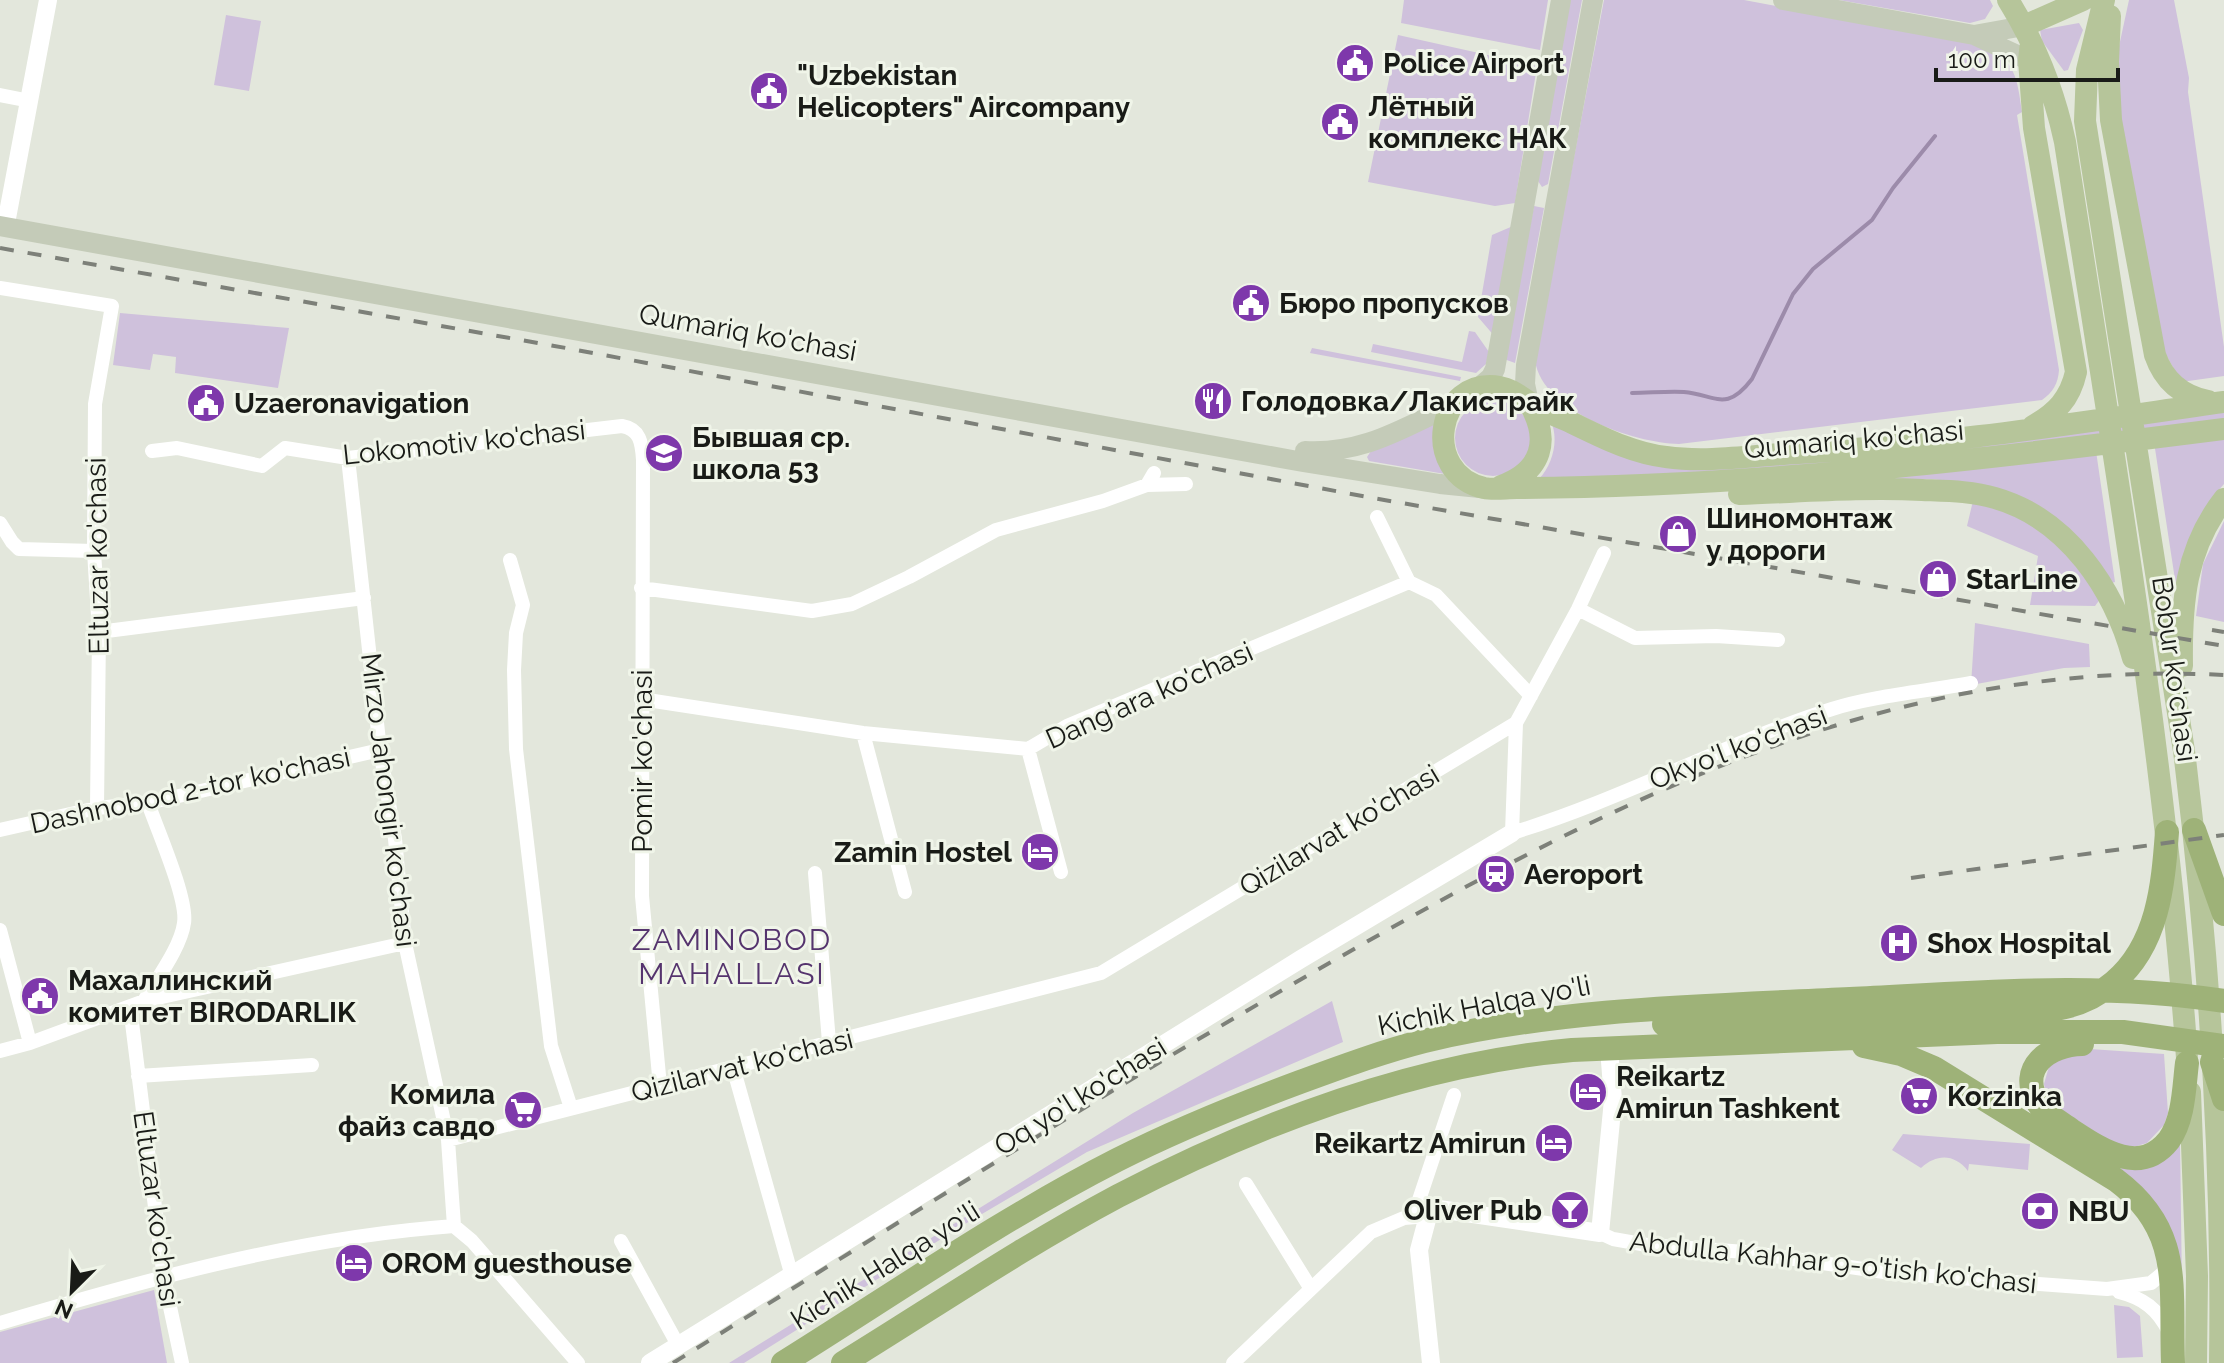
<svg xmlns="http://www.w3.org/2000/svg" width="2224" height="1363" viewBox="0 0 2224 1363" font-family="Raleway,sans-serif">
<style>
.green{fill:#cfc1dc}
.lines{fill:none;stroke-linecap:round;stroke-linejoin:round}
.stream{stroke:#9c8baa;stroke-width:4}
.minor{stroke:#fff;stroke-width:14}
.tertiary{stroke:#fff;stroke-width:18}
.secondary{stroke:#c4cbb8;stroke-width:20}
.primary{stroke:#b6c59a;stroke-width:22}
.trunk{stroke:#9eb278;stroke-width:24}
.rail{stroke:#7d8079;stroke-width:4;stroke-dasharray:14 14;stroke-linecap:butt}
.labels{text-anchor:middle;stroke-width:6;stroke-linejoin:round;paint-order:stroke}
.poi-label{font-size:28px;font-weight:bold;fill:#191b17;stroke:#f0f5e9;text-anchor:start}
.street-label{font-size:28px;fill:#191b17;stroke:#f0f5e9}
.neighbourhood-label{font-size:30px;letter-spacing:2px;fill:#55346e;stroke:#f0f5e9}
</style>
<rect width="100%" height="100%" fill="#e3e7dc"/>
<path class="green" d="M 1404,0 L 1548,0 L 1540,50 L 1401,23 Z
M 1570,0 L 1582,0 L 1548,184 L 1542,187 L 1538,181 Z
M 1604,0 L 1744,0 L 1983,44 C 2016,61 2017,78 2022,112 L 2017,115 L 2059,370 C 2058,384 2053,392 2042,400 L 1679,444 C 1634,443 1543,412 1535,361 Z
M 1839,0 L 1990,0 L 1993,6 L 1985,19 L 1970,23 Z
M 2129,0 L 2174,0 L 2189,78 L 2188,92 L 2224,347 L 2224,376 L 2181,382 L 2164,351 L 2116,96 L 2118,51 Z
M 226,15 L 261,21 L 249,91 L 214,85 Z
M 2079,23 L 2083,30 L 2068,70 L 2064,71 L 2042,41 L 2040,30 Z
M 1398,35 L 1537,66 L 1515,203 L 1495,206 L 1368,182 Z
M 1534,206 L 1544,208 L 1515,363 L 1504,359 Z
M 1513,226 L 1496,338 L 1478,317 L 1492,235 Z
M 120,313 L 289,328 L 278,388 L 175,373 L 176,357 L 153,354 L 150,370 L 113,365 Z
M 1469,331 L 1475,332 L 1489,352 L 1486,364 L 1476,373 L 1371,352 L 1373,344 L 1462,362 Z
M 1312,348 L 1461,377 L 1460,381 L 1310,353 Z
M1455 438a38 38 0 1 1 76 0a38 38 0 1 1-76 0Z
M 2224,412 L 2224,419 L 1982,451 L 1776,469 L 1539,479 C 1553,464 1559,440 1551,421 L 1634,459 Z
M 1437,419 L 1445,474 L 1369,461 L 1367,457 L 1371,451 Z
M 2224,433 L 2224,484 L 2216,493 L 2176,586 L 2154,442 Z
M 2096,451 L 2115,582 L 2112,583 L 2095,606 L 2030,605 L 2038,556 L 1967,526 L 1977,484 L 1931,479 L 1872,480 Z
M 2224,521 L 2224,622 L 2196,616 L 2203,564 Z
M 1975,623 L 2089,644 L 2090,667 L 2064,668 L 1971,685 Z
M 1332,1001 L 1343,1042 L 1087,1152 L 965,1224 L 744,1363 L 729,1363 L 1133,1113 Z
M 2075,1048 L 2164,1054 L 2168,1113 L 2164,1125 L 2147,1143 L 2130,1148 L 2107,1140 L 2053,1104 L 2046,1094 L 2044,1084 L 2052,1056 Z
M 1903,1134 L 2030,1144 L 2028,1170 L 1969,1164 L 1968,1171 C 1955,1154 1937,1153 1921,1168 L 1892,1150 Z
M 2180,1141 L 2183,1363 L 2175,1251 L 2107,1165 Z
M 154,1290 L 167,1363 L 0,1363 L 0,1332 Z
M 2114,1305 L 2129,1307 L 2140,1316 L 2143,1357 L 2117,1358 Z"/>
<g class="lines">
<path class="stream" d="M 1632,393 C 1649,393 1667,391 1684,392 C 1716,395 1726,413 1752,379 L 1793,294 L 1813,269 L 1872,220 L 1893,188 L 1935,136"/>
<path class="minor" d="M 0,95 L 30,101
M 0,288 L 112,306 L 95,404 L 94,551 L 99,632 L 97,808
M 152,451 L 177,448 L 262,466 L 285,448 L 348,458 L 622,426 C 640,429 642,443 643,460 L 642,896 L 660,1086
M 1147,485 L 1186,484
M 1377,517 L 1409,582 L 1436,595 L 1531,696
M 0,523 L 12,542 L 19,549 L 94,551
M 1604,553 L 1578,609 L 1516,723 L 1512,833 C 1621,800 1723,744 1832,709 C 1872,696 1928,691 1971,683
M 510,560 L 523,605 L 516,633 L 514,670 L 516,749 L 551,1046 L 571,1108
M 641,588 L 812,611 L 852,604 L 909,577 L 996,530 L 1103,501 L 1147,485 L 1154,473
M 1578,609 L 1635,638 L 1716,636 L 1778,640
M 99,632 L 364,598
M 641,699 L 863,733 L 1028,749 L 1067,726 L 1409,582
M 863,733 L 905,892
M 1028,749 L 1061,872
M 0,830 L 97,808 L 148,803 L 380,750
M 815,873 L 829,1042
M 0,930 L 30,1043
M 144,1001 C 156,980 181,947 184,923 C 188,899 157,829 148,803
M 130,1007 L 164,1279 L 182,1363
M 0,1051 L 30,1043 L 144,1001 L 405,943
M 733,1067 L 791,1273
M 138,1076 L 312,1065
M 448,1140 L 1101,973 L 1516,723
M 1246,1184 L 1311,1289
M 1414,1215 L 1454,1095
M 454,1226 L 472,1241 L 578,1363
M 1600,1233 L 1613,1239 L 1647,1245 L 1746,1252 L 1891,1273 L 2107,1289 L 2151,1283 L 2163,1273 L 2167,1262
M 621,1241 L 678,1345
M 2119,1292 C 2143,1298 2158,1309 2169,1332
M 0,1323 C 148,1279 300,1237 454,1226 L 448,1140 L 405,943 L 395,839 L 380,750 L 348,458
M 1233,1363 L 1371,1232 L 1404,1218 L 1428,1216"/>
<path class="tertiary" d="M 7,218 L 48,0
M 650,1363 L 1301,959 L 1512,833
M 1431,1363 L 1419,1250 L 1428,1216 L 1439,1209 L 1600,1233 L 1613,1100 L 1609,1048"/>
<path class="secondary" d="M 1783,0 L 1974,35 L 2041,66
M 1974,35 L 2024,26
M 0,226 L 1303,462 L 1440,484 L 1480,488
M 1477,389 L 1491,377 L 1495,369 L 1561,0
M 1529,403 L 1525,384 L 1526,365 L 1593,0
M 1305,451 C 1365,454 1402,428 1455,404"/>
<path class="primary" d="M 2008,0 C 2036,45 2054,90 2065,142 C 2112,446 2165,750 2187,1058
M 2104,0 L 2087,70 L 2085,121 L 2184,751 C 2209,954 2223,1159 2220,1363
M 2110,16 L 2108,62 L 2111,120 L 2155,355 C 2164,381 2182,396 2208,401
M 2024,26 L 2083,0
M 2031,43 L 2029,60 L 2034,128 L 2076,372 C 2070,399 2056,413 2033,426
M 2224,402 C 2083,422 1941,445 1798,453 C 1755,455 1709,463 1666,457 C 1630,453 1598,435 1566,420 C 1554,415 1539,410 1529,402 C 1519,396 1512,389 1500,387 C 1436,376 1420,473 1484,488 C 1494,490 1506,488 1517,488 C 1754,487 1989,459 2224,429
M 1501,486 C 1542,471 1551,440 1529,403
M 1739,494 C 1800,492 1861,487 1922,490 C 1947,491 1971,491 1995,498 C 2068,519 2114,589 2133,658
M 2182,666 C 2181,604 2185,549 2224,499
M 2190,1092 L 2197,1276 L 2196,1363"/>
<path class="trunk" d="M 2194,830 L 2224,914
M 1664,1024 C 1755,1022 1846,1019 1938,1015 C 1979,1014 2025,1016 2065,1007 C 2083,1003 2100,994 2114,982 C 2158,945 2163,886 2167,832
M 2082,1044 C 2049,1045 2017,1067 2038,1103 C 2046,1115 2060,1122 2071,1130 C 2100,1149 2140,1177 2169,1140 C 2184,1119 2184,1087 2187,1063
M 1864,1046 L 1901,1054 L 1934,1068 L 2116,1180 C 2184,1231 2170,1287 2173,1363
M 2212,1062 L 2224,1099
M 783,1363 C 892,1295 1003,1218 1117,1160 C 1176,1130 1238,1105 1300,1082 C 1341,1067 1381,1052 1424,1041 C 1563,1008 1707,1006 1850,999 C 1974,993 2100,981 2224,1001
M 843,1363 C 934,1307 1024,1246 1118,1196 C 1259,1123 1414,1064 1572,1050 L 1997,1032 L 2123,1032 L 2224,1046"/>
<path class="rail" d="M 0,248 L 566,348 L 1373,498 L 2224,646
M 2212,630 L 2224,632
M 1911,878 L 2224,835
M 673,1363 C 876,1237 1078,1108 1286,988 C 1581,818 1871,657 2224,675"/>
</g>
<defs>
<symbol id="civic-disc" viewBox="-11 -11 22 22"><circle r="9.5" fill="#7e38ab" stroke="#f0f5e9"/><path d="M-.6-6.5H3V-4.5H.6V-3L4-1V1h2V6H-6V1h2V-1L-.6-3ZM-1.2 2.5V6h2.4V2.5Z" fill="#fff"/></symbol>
<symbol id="restaurant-disc" viewBox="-11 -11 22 22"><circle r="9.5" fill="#7e38ab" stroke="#f0f5e9"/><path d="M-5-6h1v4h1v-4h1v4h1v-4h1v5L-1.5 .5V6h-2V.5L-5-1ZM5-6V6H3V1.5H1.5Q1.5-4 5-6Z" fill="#fff"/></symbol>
<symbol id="school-disc" viewBox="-11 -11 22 22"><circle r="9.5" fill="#7e38ab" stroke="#f0f5e9"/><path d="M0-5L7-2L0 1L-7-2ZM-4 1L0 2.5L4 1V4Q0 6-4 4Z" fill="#fff"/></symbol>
<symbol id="shop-disc" viewBox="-11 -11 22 22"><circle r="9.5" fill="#7e38ab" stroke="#f0f5e9"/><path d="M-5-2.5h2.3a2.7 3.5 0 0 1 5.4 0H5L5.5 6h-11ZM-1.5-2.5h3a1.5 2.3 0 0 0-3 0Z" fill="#fff"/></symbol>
<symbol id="hotel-disc" viewBox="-11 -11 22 22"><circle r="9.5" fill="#7e38ab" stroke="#f0f5e9"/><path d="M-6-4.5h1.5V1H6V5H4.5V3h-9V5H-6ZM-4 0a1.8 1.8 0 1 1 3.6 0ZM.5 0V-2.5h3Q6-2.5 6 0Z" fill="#fff"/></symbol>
<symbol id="station-disc" viewBox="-11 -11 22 22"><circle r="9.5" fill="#7e38ab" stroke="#f0f5e9"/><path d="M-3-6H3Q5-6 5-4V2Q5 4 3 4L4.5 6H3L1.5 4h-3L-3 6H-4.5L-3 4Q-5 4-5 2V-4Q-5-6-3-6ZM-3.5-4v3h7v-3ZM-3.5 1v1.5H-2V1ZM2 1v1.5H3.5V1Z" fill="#fff"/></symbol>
<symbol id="hospital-disc" viewBox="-11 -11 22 22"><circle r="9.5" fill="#7e38ab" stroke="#f0f5e9"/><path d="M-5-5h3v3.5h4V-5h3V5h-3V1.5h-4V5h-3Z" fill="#fff"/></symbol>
<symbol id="supermarket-disc" viewBox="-11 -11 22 22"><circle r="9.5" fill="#7e38ab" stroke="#f0f5e9"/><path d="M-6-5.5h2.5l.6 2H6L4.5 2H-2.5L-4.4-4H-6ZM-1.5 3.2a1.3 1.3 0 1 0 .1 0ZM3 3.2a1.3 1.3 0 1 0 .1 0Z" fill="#fff"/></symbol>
<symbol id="bar-disc" viewBox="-11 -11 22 22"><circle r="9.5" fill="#7e38ab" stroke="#f0f5e9"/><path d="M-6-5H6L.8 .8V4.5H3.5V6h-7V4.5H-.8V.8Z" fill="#fff"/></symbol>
<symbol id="bank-disc" viewBox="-11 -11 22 22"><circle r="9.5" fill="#7e38ab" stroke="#f0f5e9"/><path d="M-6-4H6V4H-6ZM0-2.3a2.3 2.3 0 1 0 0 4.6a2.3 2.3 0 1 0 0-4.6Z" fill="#fff"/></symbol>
</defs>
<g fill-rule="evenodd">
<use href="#civic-disc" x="1333" y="41" width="44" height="44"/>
<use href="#civic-disc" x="747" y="69" width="44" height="44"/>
<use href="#civic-disc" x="1318" y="100" width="44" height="44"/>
<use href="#civic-disc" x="1229" y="281" width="44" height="44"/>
<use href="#restaurant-disc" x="1191" y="379" width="44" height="44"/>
<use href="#civic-disc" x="184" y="381" width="44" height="44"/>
<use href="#school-disc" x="642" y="431" width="44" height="44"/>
<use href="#shop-disc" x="1656" y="512" width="44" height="44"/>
<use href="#shop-disc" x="1916" y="557" width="44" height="44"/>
<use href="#hotel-disc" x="1018" y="830" width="44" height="44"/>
<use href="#station-disc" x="1474" y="852" width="44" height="44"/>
<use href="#hospital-disc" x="1877" y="921" width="44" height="44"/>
<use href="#civic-disc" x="18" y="974" width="44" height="44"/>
<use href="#hotel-disc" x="1566" y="1070" width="44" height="44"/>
<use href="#supermarket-disc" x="1897" y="1074" width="44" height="44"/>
<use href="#supermarket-disc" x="501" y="1088" width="44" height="44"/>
<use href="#hotel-disc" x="1532" y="1121" width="44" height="44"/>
<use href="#bar-disc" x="1548" y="1188" width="44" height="44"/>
<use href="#bank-disc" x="2018" y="1189" width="44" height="44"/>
<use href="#hotel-disc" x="332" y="1241" width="44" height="44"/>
</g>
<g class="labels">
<g class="poi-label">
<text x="1383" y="73">Police Airport</text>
<text x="797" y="85">"Uzbekistan<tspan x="797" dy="32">Helicopters" Aircompany</tspan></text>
<text x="1368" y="116">Лётный<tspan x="1368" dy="32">комплекс НАК</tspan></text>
<text x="1279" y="313">Бюро пропусков</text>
<text x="1241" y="411">Голодовка/Лакистрайк</text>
<text x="234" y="413">Uzaeronavigation</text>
<text x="692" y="447">Бывшая ср.<tspan x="692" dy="32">школа 53</tspan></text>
<text x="1706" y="528">Шиномонтаж<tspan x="1706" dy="32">у дороги</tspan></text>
<text x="1966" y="589">StarLine</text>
<text x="1012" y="862" text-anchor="end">Zamin Hostel</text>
<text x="1524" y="884">Aeroport</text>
<text x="1927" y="953">Shox Hospital</text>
<text x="68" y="990">Махаллинский<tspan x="68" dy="32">комитет BIRODARLIK</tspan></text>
<text x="1616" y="1086">Reikartz<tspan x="1616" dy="32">Amirun Tashkent</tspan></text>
<text x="495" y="1104" text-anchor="end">Комила<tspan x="495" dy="32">файз савдо</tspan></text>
<text x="1947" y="1106">Korzinka</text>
<text x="1526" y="1153" text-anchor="end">Reikartz Amirun</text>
<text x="1542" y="1220" text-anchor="end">Oliver Pub</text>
<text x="2068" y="1221">NBU</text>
<text x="382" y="1273">OROM guesthouse</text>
</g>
<g class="street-label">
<text transform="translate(748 332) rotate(10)" y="10">Qumariq ko'chasi</text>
<text transform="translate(1854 439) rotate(-5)" y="10">Qumariq ko'chasi</text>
<text transform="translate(464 442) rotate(-6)" y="10">Lokomotiv ko'chasi</text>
<text transform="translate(97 556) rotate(-91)" y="10">Eltuzar ko'chasi</text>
<text transform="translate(2175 669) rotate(82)" y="10">Bobur ko'chasi</text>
<text transform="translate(1149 695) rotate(-24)" y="10">Dang'ara ko'chasi</text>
<text transform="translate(1738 747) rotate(-21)" y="10">Okyo'l ko'chasi</text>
<text transform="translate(642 761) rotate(-90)" y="10">Pomir ko'chasi</text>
<text transform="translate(190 790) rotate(-12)" y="10">Dashnobod 2-tor ko'chasi</text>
<text transform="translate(389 800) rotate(83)" y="10">Mirzo Jahongir ko'chasi</text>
<text transform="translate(1339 830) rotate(-31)" y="10">Qizilarvat ko'chasi</text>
<text transform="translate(1484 1005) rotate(-11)" y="10">Kichik Halqa yo'li</text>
<text transform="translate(742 1065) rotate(-14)" y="10">Qizilarvat ko'chasi</text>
<text transform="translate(1080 1096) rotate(-32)" y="10">Oq yo'l ko'chasi</text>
<text transform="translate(157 1209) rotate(82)" y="10">Eltuzar ko'chasi</text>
<text transform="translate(1833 1262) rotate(6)" y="10">Abdulla Kahhar 9-o'tish ko'chasi</text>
<text transform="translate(885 1265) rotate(-32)" y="10">Kichik Halqa yo'li</text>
</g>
<g class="neighbourhood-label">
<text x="732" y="950">ZAMINOBOD<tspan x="732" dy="34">MAHALLASI</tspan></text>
</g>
</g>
<g transform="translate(72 1291) rotate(204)" stroke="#f0f5e9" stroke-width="6" paint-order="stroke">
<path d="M0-6L14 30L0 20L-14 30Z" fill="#191b17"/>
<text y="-12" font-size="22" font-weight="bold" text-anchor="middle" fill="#191b17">N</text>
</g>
<path d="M1936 68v12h182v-12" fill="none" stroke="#191b17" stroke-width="4"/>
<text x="1948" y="68" font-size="24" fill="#191b17" stroke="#f0f5e9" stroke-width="6" paint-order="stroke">100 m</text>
</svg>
